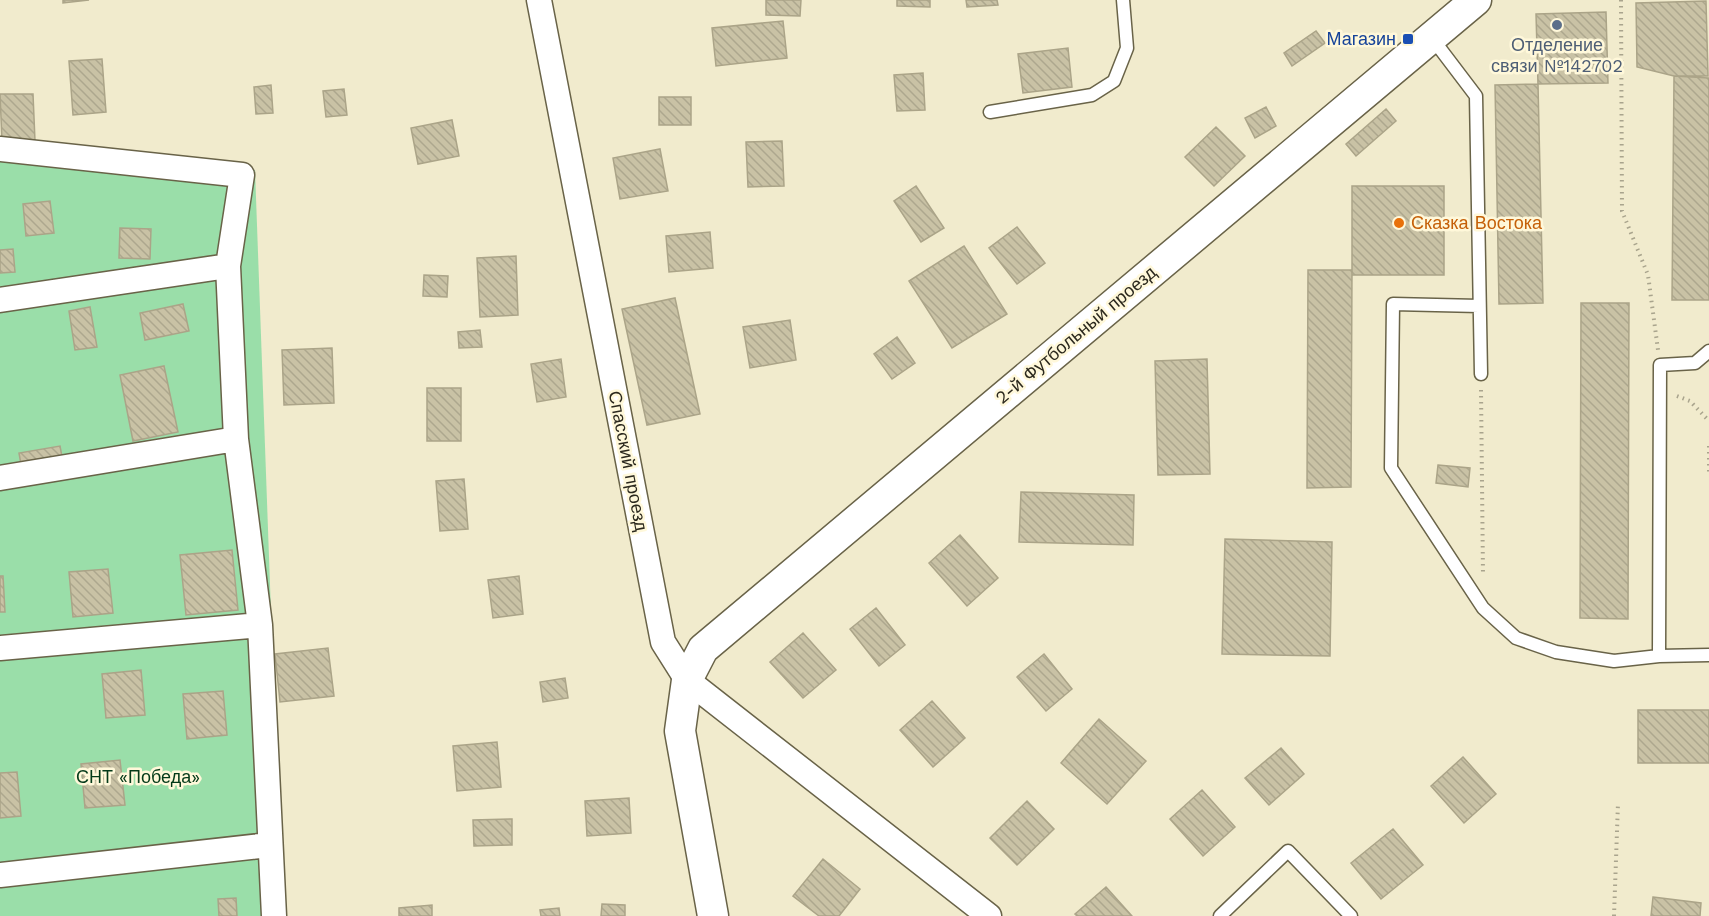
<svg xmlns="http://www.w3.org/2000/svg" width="1709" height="916" viewBox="0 0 1709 916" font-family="'Work Sans',sans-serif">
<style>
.green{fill:#9adea9}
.building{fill:url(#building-back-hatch);stroke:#aba488;stroke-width:1.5}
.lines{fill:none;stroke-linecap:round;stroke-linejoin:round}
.service-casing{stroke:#696348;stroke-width:15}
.minor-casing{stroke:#696348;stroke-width:27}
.tertiary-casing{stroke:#696348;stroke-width:33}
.path{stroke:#a9a48d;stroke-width:4;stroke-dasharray:1.5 4.5;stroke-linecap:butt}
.service{stroke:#fff;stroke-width:12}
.minor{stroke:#fff;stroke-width:24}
.tertiary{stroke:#fff;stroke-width:30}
.service-dot{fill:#5c6f8a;stroke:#fff8da;stroke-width:2}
.transit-dot{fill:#1a4fb4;stroke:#fff8da;stroke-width:2}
.food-dot{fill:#e8710a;stroke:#fff8da;stroke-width:2}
.labels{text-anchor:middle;stroke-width:5;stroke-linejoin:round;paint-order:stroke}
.transit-label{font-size:18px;fill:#164399;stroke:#fff8da;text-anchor:end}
.service-label{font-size:18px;fill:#4e5e75;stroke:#fff8da}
.food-label{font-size:18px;fill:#c56008;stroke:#fff8da;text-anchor:start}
.street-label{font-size:18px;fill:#2c291e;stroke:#fff8da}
.park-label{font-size:18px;fill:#043a19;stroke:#fff8da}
</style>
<defs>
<pattern id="building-back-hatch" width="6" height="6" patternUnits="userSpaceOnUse" patternTransform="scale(1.5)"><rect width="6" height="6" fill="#c9c2a5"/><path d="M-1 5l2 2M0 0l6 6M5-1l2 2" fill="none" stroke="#ada78e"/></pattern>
</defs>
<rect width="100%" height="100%" fill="#f1ebcd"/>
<path class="green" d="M 0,161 L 255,170 L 282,916 L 0,916 Z"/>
<path class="building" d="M 63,0 L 89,0 L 63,3 Z
M 766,0 L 801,0 L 800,16 L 766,15 Z
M 897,0 L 930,0 L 930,7 L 897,6 Z
M 966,0 L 997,0 L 998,5 L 967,7 Z
M 1706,1 L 1708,76 L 1674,76 L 1637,67 L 1636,3 Z
M 1606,12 L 1608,83 L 1538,84 L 1536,14 Z
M 783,21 L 787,58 L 716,66 L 712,28 Z
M 1316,31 L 1325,43 L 1292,66 L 1284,53 Z
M 1068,48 L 1072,87 L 1023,93 L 1018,54 Z
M 102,59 L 106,112 L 73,115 L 69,61 Z
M 923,73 L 925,110 L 897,111 L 894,75 Z
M 1674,76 L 1709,78 L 1709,300 L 1672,300 Z
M 1538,84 L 1543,303 L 1499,304 L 1495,85 Z
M 271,85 L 273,113 L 256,114 L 254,87 Z
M 344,89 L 347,115 L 326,117 L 323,91 Z
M 0,94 L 33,94 L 35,141 L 2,142 Z
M 659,97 L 691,97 L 691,125 L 659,125 Z
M 1266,107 L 1276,126 L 1255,138 L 1245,118 Z
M 1386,109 L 1396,121 L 1356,156 L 1346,144 Z
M 452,120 L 459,156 L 418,164 L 411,128 Z
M 1216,127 L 1245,156 L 1214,186 L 1185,157 Z
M 782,141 L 784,186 L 748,187 L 746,142 Z
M 660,149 L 668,191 L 620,199 L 613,158 Z
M 916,186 L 944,228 L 921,242 L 894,201 Z
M 1352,186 L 1444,186 L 1444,275 L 1352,275 Z
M 50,201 L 54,233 L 26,236 L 23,204 Z
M 1017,227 L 1045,263 L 1017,284 L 989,248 Z
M 120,228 L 151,229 L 150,259 L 119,258 Z
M 710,232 L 713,268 L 669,272 L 666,236 Z
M 964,246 L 1007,314 L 952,348 L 909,281 Z
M 13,249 L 15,272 L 0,273 L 0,250 Z
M 516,256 L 518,315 L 480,317 L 477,258 Z
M 1308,270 L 1352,270 L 1351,487 L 1307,488 Z
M 424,275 L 448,276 L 447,297 L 423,296 Z
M 675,298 L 700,414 L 647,425 L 622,309 Z
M 1581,303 L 1629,303 L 1628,619 L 1580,618 Z
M 183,304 L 189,331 L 145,340 L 140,313 Z
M 90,307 L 97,347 L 75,350 L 69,311 Z
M 790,320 L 796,360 L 750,368 L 743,327 Z
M 480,330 L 482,347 L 459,348 L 458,332 Z
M 897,337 L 915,363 L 892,379 L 874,354 Z
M 332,348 L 334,403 L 284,405 L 282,350 Z
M 561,359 L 566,397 L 537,402 L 531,364 Z
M 1207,359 L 1210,474 L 1158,475 L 1155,361 Z
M 164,366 L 178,432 L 133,441 L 120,375 Z
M 427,388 L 461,388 L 461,441 L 427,441 Z
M 60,446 L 63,462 L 22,470 L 19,453 Z
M 1438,465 L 1470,468 L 1468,487 L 1436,483 Z
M 464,479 L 468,529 L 440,531 L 436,481 Z
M 1021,492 L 1134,495 L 1133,545 L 1019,542 Z
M 960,535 L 998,578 L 967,606 L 929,563 Z
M 1225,539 L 1332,542 L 1330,656 L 1222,654 Z
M 232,550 L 238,610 L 186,615 L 180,555 Z
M 108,569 L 113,613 L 73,617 L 69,572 Z
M 0,576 L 3,576 L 5,612 L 0,612 Z
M 519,576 L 523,614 L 493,618 L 488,580 Z
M 876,608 L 905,645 L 879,666 L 850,629 Z
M 803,633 L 836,670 L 803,698 L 770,662 Z
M 328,648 L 334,696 L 280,702 L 275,654 Z
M 1044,654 L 1072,689 L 1046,711 L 1017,677 Z
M 141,670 L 145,715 L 106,718 L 102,674 Z
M 565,678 L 568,698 L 543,702 L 540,682 Z
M 223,691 L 227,735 L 187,739 L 183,694 Z
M 932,701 L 965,738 L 933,767 L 900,730 Z
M 1638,710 L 1709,710 L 1709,763 L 1638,763 Z
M 1099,719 L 1146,761 L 1107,804 L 1061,763 Z
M 497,742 L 501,787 L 457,791 L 453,746 Z
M 1281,748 L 1304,774 L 1269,805 L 1245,778 Z
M 1463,757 L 1496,794 L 1464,823 L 1431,786 Z
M 120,760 L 125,805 L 85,808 L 81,764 Z
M 17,772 L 21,816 L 0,818 L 0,773 Z
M 1202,790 L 1235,827 L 1203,856 L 1170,819 Z
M 629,798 L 631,833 L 587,836 L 585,801 Z
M 1027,801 L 1054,829 L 1017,865 L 990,838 Z
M 512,819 L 512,845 L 474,846 L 473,820 Z
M 1393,829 L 1423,865 L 1381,899 L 1351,863 Z
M 823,859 L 860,889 L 839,916 L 819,916 L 793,896 Z
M 1106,887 L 1132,916 L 1077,916 L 1075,914 Z
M 1653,897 L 1701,903 L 1700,916 L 1651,916 Z
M 236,898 L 237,916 L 219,916 L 218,899 Z
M 602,904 L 625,905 L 625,916 L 601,916 Z
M 432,905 L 432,916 L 399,916 L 399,908 Z
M 559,908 L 560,916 L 541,916 L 540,910 Z"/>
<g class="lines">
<defs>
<path id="service" d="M 1432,38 L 1476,96 L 1481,374
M 990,112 L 1092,95 L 1114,81 L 1127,48 L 1123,0
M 1479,306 L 1393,304 L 1391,468 L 1483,608 L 1516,638 L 1556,652 L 1614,661 L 1659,656 L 1709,655
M 1659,656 L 1660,365 L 1695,363 L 1709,351
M 1220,916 L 1288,851 L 1351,916"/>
<path id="minor" d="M 539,0 L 663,642 L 687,680 L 989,916
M 0,149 L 242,175 L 228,266 L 236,439 L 260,625 L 274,916
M 0,300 L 228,266
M 0,478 L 236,439
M 0,648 L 260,625
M 0,875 L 269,845"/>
<path id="tertiary" d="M 713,916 L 680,731 L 687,680 L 703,649 L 1476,0"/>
</defs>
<use href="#service" class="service-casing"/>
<use href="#minor" class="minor-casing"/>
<use href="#tertiary" class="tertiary-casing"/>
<path class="path" d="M 1621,0 L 1622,211 L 1648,275 L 1658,350
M 1481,390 L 1483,575
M 1677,396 L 1690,401 L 1709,421
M 1709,446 L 1709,472
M 1614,916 L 1618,803"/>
<use href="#service" class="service"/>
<use href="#minor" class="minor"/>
<use href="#tertiary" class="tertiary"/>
</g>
<circle class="service-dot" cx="1557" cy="25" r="6"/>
<rect class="transit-dot" x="1402" y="33" width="12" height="12" rx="3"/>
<circle class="food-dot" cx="1399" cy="223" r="6"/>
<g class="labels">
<g class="transit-label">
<text x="1396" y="45">Магазин</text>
</g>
<g class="service-label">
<text x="1557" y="51">Отделение<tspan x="1557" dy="21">связи №142702</tspan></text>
</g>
<g class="food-label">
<text x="1411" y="229">Сказка Востока</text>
</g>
<g class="street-label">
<text transform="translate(1076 335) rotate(-40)" y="6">2-й Футбольный проезд</text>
<text transform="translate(628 461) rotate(79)" y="6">Спасский проезд</text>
</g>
<g class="park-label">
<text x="138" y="783">СНТ «Победа»</text>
</g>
</g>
</svg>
